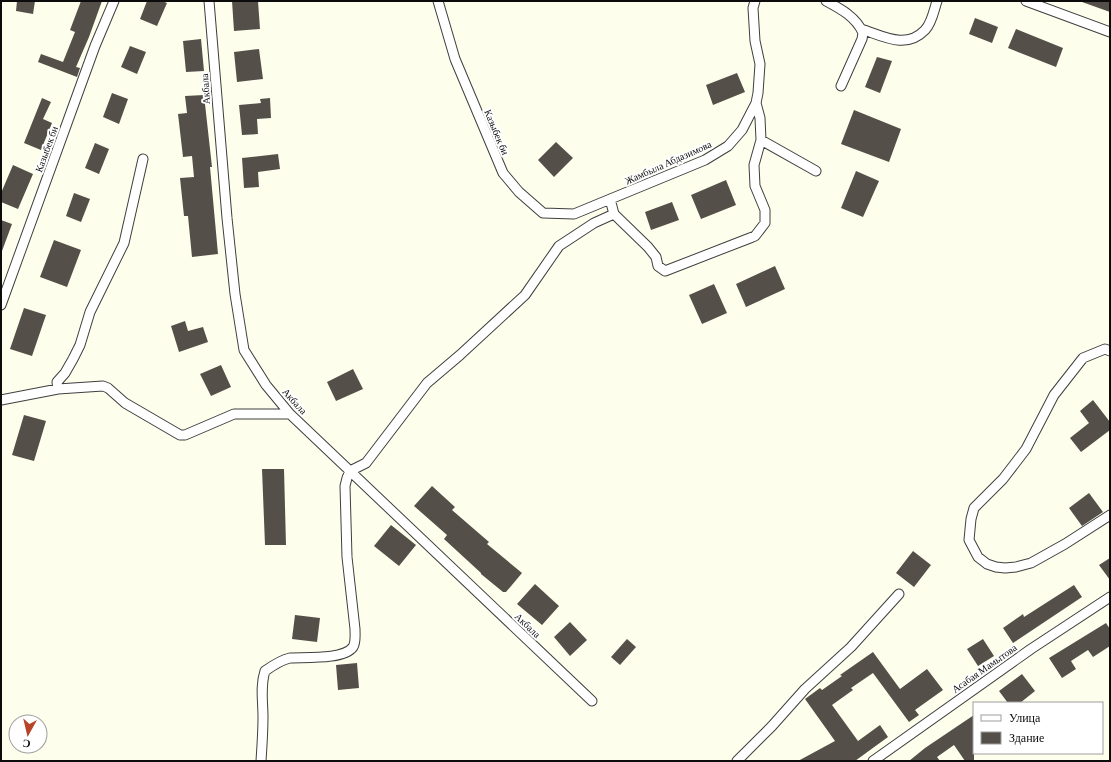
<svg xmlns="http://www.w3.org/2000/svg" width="1111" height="762" viewBox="0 0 1111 762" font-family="'Crimson Pro',serif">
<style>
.building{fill:#545049}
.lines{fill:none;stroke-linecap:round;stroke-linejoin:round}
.minor-casing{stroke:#3f3f3f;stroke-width:11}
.minor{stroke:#fff;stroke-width:9}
.labels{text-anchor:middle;stroke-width:4;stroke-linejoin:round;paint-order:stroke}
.street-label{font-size:10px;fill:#0c0c0c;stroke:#fff}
</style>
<rect width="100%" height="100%" fill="#fefeec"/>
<path class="building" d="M 17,1 L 35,1 L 33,14 L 16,11 Z
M 81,1 L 102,1 L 89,37 L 76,67 L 80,68 L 77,77 L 38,62 L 41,54 L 63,62 L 75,32 L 70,30 Z
M 147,1 L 162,1 L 167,3 L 157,26 L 140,19 Z
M 232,1 L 258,1 L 260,29 L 234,31 Z
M 1082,1 L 1110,1 L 1110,12 L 1082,2 Z
M 975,18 L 998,27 L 992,43 L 969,34 Z
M 1016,29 L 1063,48 L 1056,67 L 1008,48 Z
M 201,39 L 204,71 L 186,72 L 183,41 Z
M 130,46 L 146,52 L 137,74 L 121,67 Z
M 259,49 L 263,79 L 237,82 L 234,52 Z
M 877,57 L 892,61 L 880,93 L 865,87 Z
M 737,73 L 745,92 L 713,105 L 706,85 Z
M 112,93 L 128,99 L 119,124 L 103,117 Z
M 204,95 L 212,167 L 210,167 L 218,254 L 192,257 L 188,216 L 184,216 L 180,178 L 194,177 L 192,156 L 183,157 L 178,114 L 187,113 L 185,96 Z
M 42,98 L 51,102 L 43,119 L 52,123 L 41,150 L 24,143 Z
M 270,98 L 271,118 L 257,119 L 258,134 L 242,135 L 239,105 L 261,103 L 260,99 Z
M 854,110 L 901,129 L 889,162 L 841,144 Z
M 556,142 L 573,158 L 554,177 L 538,160 Z
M 95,143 L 109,149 L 99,174 L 85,168 Z
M 278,154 L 280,169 L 258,172 L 259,187 L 244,188 L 242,158 Z
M 13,165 L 33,174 L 18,209 L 1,202 L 1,193 Z
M 856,171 L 879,181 L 863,217 L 841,208 Z
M 726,180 L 736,205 L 701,219 L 691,195 Z
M 74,193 L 90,199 L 81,222 L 66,216 Z
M 672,202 L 679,220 L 651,230 L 645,212 Z
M 1,220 L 12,224 L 2,251 L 1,251 Z
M 54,240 L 81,250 L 67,287 L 40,277 Z
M 775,266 L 785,289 L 746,307 L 736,284 Z
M 714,284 L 727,313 L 702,324 L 689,295 Z
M 24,308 L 46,315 L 32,356 L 10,349 Z
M 185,321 L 188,331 L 203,327 L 208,342 L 179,352 L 171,326 Z
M 221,365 L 231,387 L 211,396 L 200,374 Z
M 353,369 L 363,389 L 336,401 L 327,382 Z
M 1093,400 L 1110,422 L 1110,430 L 1081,452 L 1070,438 L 1089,423 L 1080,411 Z
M 24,415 L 46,421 L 34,461 L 12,455 Z
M 262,469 L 284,469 L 286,545 L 265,545 Z
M 432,486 L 455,507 L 452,510 L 489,542 L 487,544 L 522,573 L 506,592 L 503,592 L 481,574 L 481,573 L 444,539 L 447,535 L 414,506 Z
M 1089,493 L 1103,512 L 1082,526 L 1069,508 Z
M 391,525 L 416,545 L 399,566 L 374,546 Z
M 913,551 L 931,565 L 914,587 L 896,573 Z
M 1110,558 L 1110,580 L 1099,565 Z
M 535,584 L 559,606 L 542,625 L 517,604 Z
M 1074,585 L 1082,597 L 1013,643 L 1003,628 L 1023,614 L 1024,617 Z
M 295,615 L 320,618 L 317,642 L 292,639 Z
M 570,622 L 587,640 L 570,656 L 554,637 Z
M 1106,623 L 1110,629 L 1110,646 L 1093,657 L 1088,650 L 1071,661 L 1076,669 L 1062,678 L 1049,658 Z
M 627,639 L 636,647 L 620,665 L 611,657 Z
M 983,639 L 994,656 L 978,666 L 967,649 Z
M 873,652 L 900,689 L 927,669 L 943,690 L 915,710 L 919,715 L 909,722 L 873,673 L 851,688 L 853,690 L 832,705 L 858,741 L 880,725 L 888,737 L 855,761 L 798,761 L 835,741 L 805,699 L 820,688 L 822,690 L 842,676 L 840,675 Z
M 357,663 L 359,688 L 338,690 L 336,665 Z
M 1022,674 L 1035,691 L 1020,703 L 1008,703 L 999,691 Z
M 974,715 L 974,761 L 965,761 L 954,745 L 937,757 L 940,761 L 909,761 L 925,748 Z"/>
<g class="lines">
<defs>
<path id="minor" d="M 209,1 L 227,218 L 235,294 L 244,350 L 266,385 L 290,414 L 592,701
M 438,1 L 455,59 L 503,173 L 519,192 L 543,213 L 574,214 L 705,160 L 728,146 L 742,130 L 756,103
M 826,1 C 841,9 856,17 863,33 L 862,39 L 841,86
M 1026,1 L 1110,32
M 861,29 C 883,36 906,50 925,30 C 932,23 934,10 937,1
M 761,140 L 816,171
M 610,199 L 614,214 L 648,247 L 656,257 L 658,266 L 665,271 L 750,238 L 755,236 L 765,223 L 765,210 L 755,186 L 754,165 L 761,140 L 760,118 L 756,103 L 758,93 L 760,64 L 755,41 L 753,8 L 755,1
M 1,305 L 95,46 L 114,1
M 1110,351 L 1105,349 L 1083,358 L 1054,395 L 1026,449 L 1003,479 L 974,508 L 971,519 L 969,540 L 978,557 L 987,564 L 996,567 L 1005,568 L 1016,567 L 1031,563 L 1065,544 L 1110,515
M 58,389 L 57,382 L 65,373 L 73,359 L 80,345 L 90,312 L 124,243 L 143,159
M 1,400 L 58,389 L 103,386 L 108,388 L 125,403 L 180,435 L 185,435 L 234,414 L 290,414
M 261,761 C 262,746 263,732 263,717 C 263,702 260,686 265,671 C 272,666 281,660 290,658 C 304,657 344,660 353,647 C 356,642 355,635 355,629 L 347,557 L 345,486 L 347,478 L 350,471 L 366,463 L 427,383 L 460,355 L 525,295 L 559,246 L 594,223 L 614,214
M 737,761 L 772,726 L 805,689 L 851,647 L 899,594
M 873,761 L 1031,649 L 1110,597"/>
</defs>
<use href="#minor" class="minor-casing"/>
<use href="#minor" class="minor"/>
</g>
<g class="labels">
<g class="street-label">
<text transform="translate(205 89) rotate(-94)" y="4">Акбала</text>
<text transform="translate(497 132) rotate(67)" y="4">Казыбек би</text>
<text transform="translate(46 149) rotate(-70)" y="4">Казыбек би</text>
<text transform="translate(668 162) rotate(-24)" y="4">Жамбыла Абдазимова</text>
<text transform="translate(295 401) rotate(48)" y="4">Акбала</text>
<text transform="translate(528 625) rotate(44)" y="4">Акбала</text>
<text transform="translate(984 668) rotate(-35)" y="4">Асабая Мамытова</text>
</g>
</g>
<rect width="1111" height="762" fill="none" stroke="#0c0c0c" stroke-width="4"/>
<rect x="973" y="702" width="130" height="52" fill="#ffffff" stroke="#9e9e9e"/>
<rect x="981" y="715" width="20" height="6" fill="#ffffff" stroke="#9e9e9e"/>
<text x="1009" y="722" font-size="12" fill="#0c0c0c">Улица</text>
<rect x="981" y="732" width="20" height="12" fill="#545049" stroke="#9e9e9e"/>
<text x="1009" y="742" font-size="12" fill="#0c0c0c">Здание</text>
<g transform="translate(28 734) rotate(188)"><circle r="19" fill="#ffffff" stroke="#9e9e9e"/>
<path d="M0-3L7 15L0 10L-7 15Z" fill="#b74429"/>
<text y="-6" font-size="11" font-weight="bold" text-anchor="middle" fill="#0c0c0c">С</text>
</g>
</svg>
